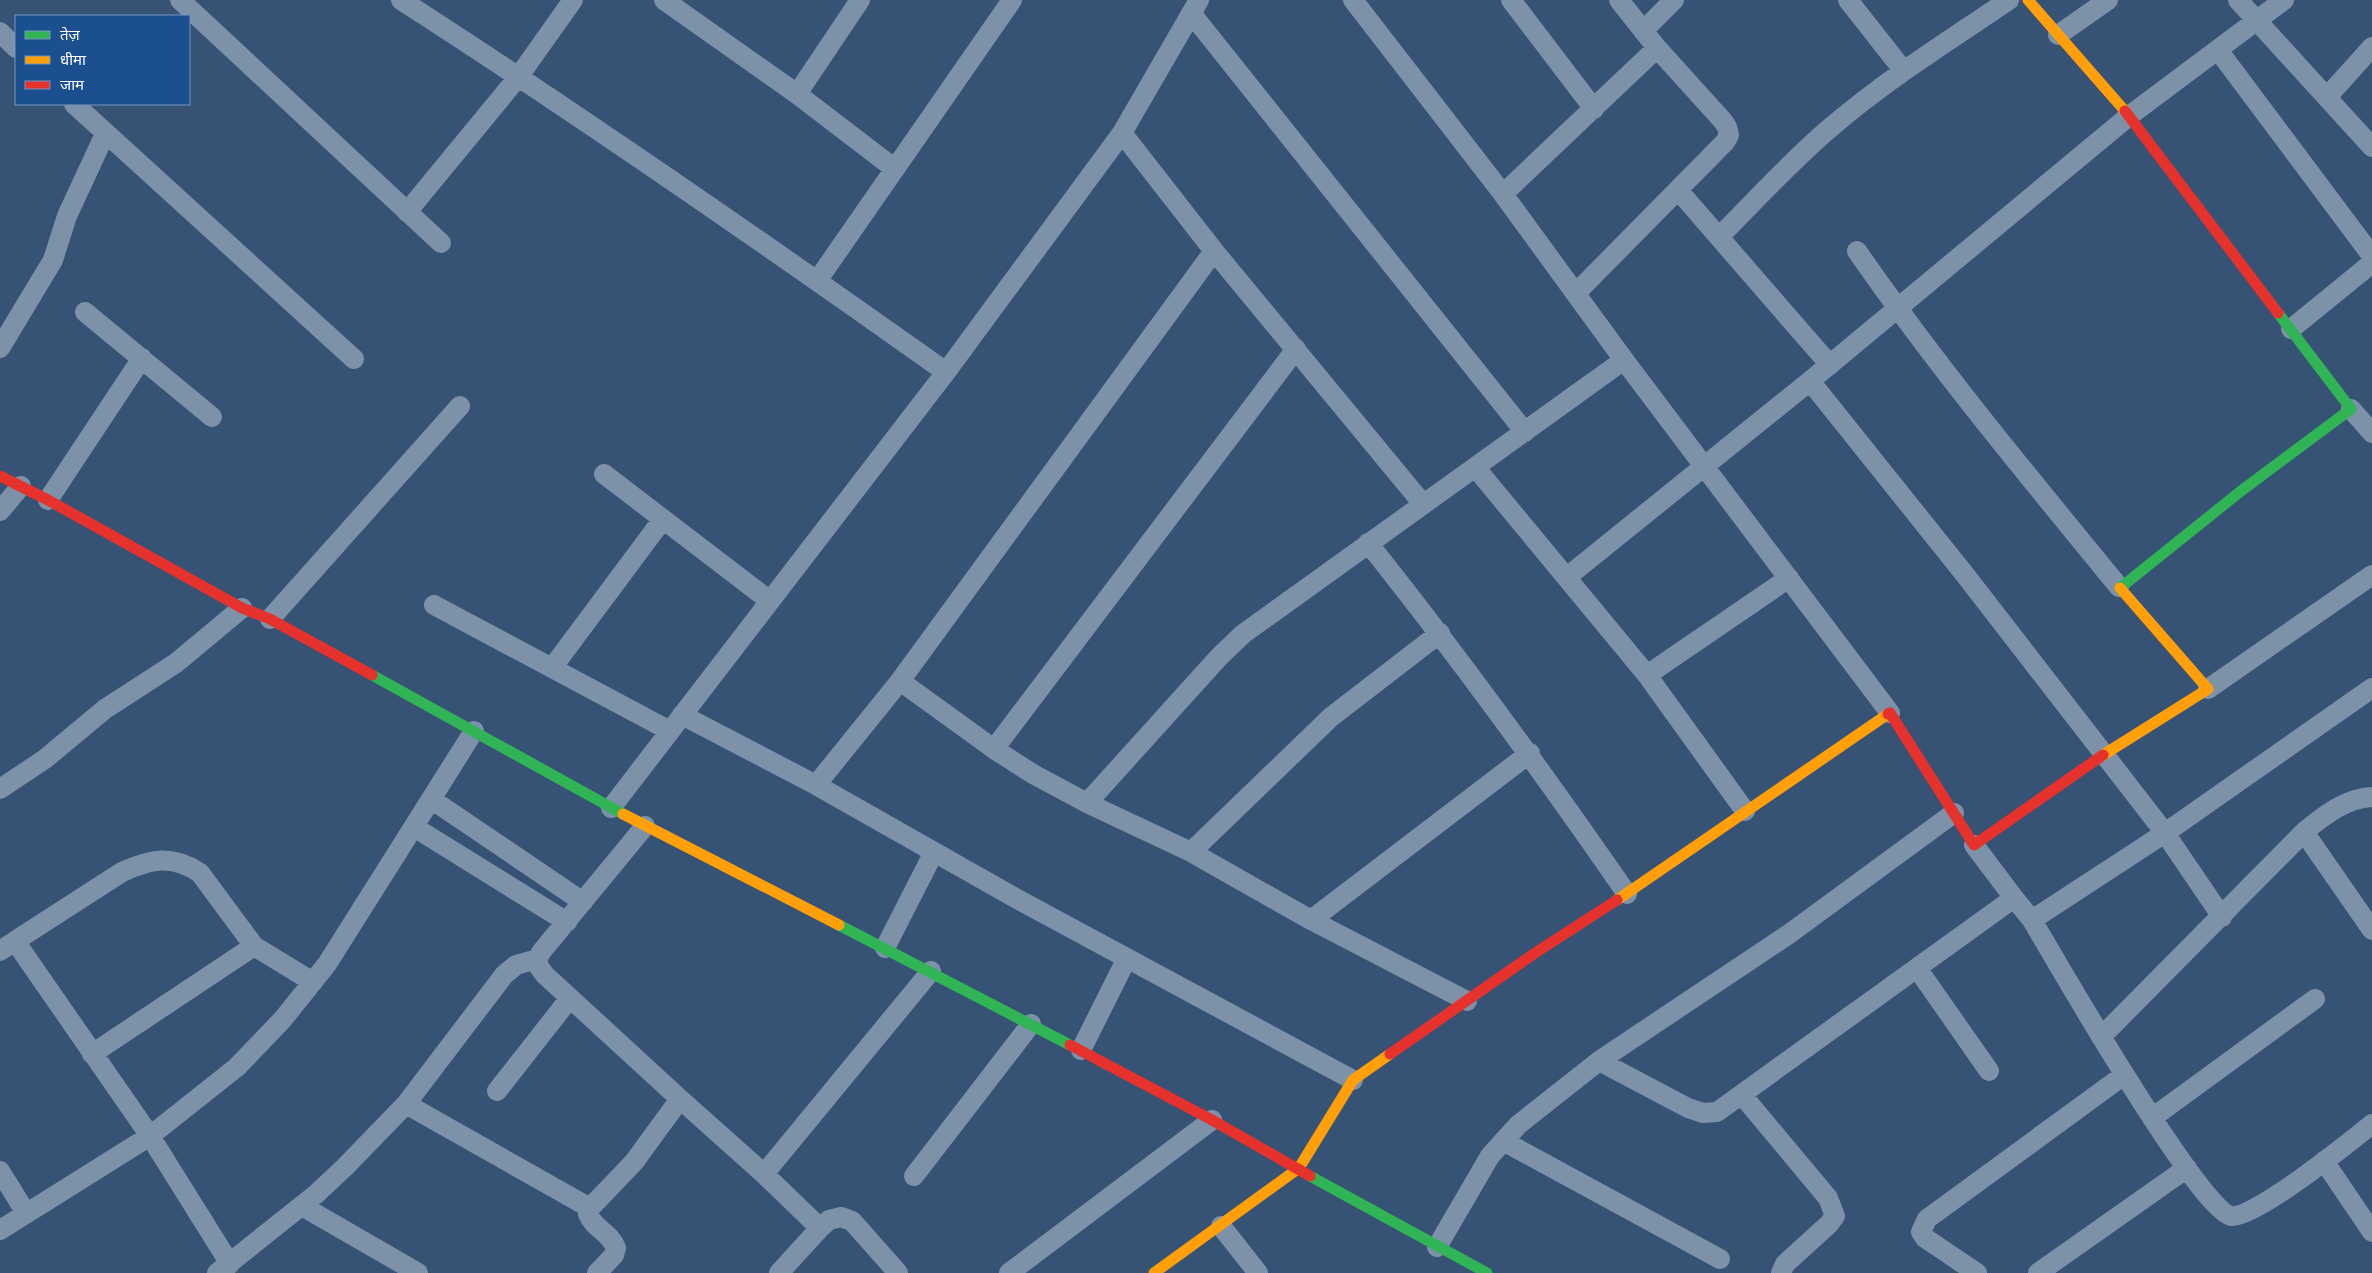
<svg xmlns="http://www.w3.org/2000/svg" width="2372" height="1273" viewBox="0 0 2372 1273" font-family="Inter,'Noto Sans Devanagari',sans-serif">
<style>
.lines{fill:none;stroke-linecap:round;stroke-linejoin:round}
.street{stroke:#7d92a8;stroke-width:20}
.fast{stroke:#30b455;stroke-width:11}
.slow{stroke:#ff9f0a;stroke-width:11}
.jam{stroke:#e5322d;stroke-width:11}
</style>
<rect width="100%" height="100%" fill="#365274"/>
<g class="lines">
<path class="street" d="M 180,0 L 441,243
M 401,0 C 586,119 767,245 946,372
M 664,0 L 797,94 L 895,169
M 1353,0 L 1503,194 L 1624,360 L 1890,713
M 1511,0 L 1594,109
M 1848,0 L 1903,70
M 2238,0 L 2372,147
M 1191,13 L 1525,432
M 1643,31 L 1674,0
M 0,32 L 16,48
M 2058,35 L 2108,0
M 2218,50 L 2372,256
M 797,94 L 860,0
M 2327,97 L 2372,47
M 74,104 L 354,359
M 1122,133 L 1214,251 L 1423,504
M 1678,190 L 1830,365
M 1503,194 L 1657,48
M 407,212 L 519,76 L 573,0
M 1719,237 C 1756,200 1791,161 1830,128 C 1886,80 1948,41 2009,0
M 1857,251 C 1938,368 2029,477 2119,587
M 817,281 L 1012,0
M 1576,293 L 1725,142 L 1729,135 L 1727,127 L 1723,121 L 1657,48 L 1619,0
M 85,312 L 212,417
M 2291,329 L 2372,263
M 0,348 L 53,260 L 67,216 L 105,134
M 1810,381 L 1966,576 L 2165,833 L 2222,917
M 2351,409 L 2372,433
M 1475,467 L 1647,675 L 1745,811
M 604,474 L 770,601
M 48,500 L 142,358
M 0,511 L 21,486
M 1368,543 C 1459,657 1544,774 1627,894
M 1567,577 L 1810,381 L 2129,116 L 2284,0
M 434,605 L 670,731
M 270,619 L 460,406
M 552,668 L 663,519
M 1647,675 L 1789,578
M 900,681 L 994,749 L 1033,774 L 1087,803 L 1191,852 L 1311,920 L 1467,1001
M 2208,689 L 2372,575
M 682,715 L 816,785 L 1019,900 L 1353,1080
M 994,749 L 1296,349
M 816,785 L 900,681 L 1214,251
M 0,789 L 45,759 L 105,709 L 176,663 L 242,608
M 431,799 L 583,902
M 1087,803 L 1219,657 L 1243,634 L 1624,360
M 611,808 L 946,372 L 1122,133 L 1199,0
M 645,826 L 542,951 L 537,959 L 539,967 L 545,975 L 680,1099 L 764,1174 L 931,971
M 414,827 L 567,922
M 2304,832 L 2372,930
M 1974,845 L 2014,898
M 1191,852 L 1331,717 L 1440,633
M 1311,920 L 1530,753
M 2032,920 C 2056,961 2200,1211 2231,1216 C 2253,1220 2351,1141 2372,1124
M 15,941 L 122,872 C 151,859 172,854 200,873 L 254,946 L 313,982
M 885,948 L 934,852
M 0,951 L 15,941 L 150,1136 L 230,1264
M 1917,968 L 1989,1071
M 2101,1037 L 2304,832 C 2323,816 2346,798 2372,797
M 1081,1050 L 1127,958
M 92,1054 L 254,946
M 1599,1061 L 1688,1108 L 1703,1113 L 1717,1112 L 2014,898 L 2032,920 L 2165,833 L 2372,688
M 497,1091 L 570,998
M 1742,1095 L 1828,1198 L 1835,1216 L 1829,1224 L 1785,1264 L 1781,1273
M 406,1104 L 590,1208
M 2152,1118 L 2315,999
M 1503,1141 L 1720,1259
M 2324,1161 L 2372,1232
M 0,1171 L 26,1213
M 764,1174 L 820,1228
M 914,1176 L 1031,1024
M 302,1206 L 418,1273
M 1221,1226 L 1258,1273
M 0,1230 L 150,1136 L 237,1067 L 283,1019 L 327,964 L 474,731
M 1437,1247 L 1490,1156 L 1518,1125 L 1599,1061 L 1789,934 L 1954,813
M 217,1273 L 315,1195 L 345,1167 L 406,1104 L 504,975 L 516,965 L 537,959
M 597,1273 L 614,1255 L 616,1248 C 610,1232 594,1229 588,1214 L 590,1208 L 634,1162 L 680,1099
M 779,1273 L 820,1228 L 829,1220 L 841,1217 L 852,1221 L 898,1273
M 1009,1273 L 1212,1120
M 1977,1273 L 1925,1238 L 1921,1232 L 1927,1219 L 2124,1075
M 2038,1273 L 2187,1168"/>
<path class="fast" d="M 2120,588 L 2241,491 L 2351,409 L 2278,313
M 372,675 L 623,814
M 839,925 L 1070,1045
M 1310,1176 L 1487,1273"/>
<path class="slow" d="M 2028,0 L 2125,111
M 2103,755 L 2208,689 L 2120,588
M 623,814 L 839,925
M 1617,900 L 1888,714
M 1154,1273 L 1299,1168 L 1353,1080 L 1390,1054"/>
<path class="jam" d="M 2125,111 L 2278,313
M 0,476 L 48,500 L 242,608 L 270,619 L 372,675
M 1888,714 L 1890,713 L 1974,845 L 2103,755
M 1070,1045 L 1212,1120 L 1310,1176
M 1390,1054 L 1535,953 L 1617,900"/>
</g>
<rect x="15" y="15" width="175" height="90" fill="#1b4f8f" stroke="#7695bc"/>
<rect x="25" y="31" width="25" height="8" fill="#30b455" stroke="#7695bc"/>
<text x="60" y="40" font-size="15" fill="#ffffff">तेज़</text>
<rect x="25" y="56" width="25" height="8" fill="#ff9f0a" stroke="#7695bc"/>
<text x="60" y="65" font-size="15" fill="#ffffff">धीमा</text>
<rect x="25" y="81" width="25" height="8" fill="#e5322d" stroke="#7695bc"/>
<text x="60" y="90" font-size="15" fill="#ffffff">जाम</text>
</svg>
